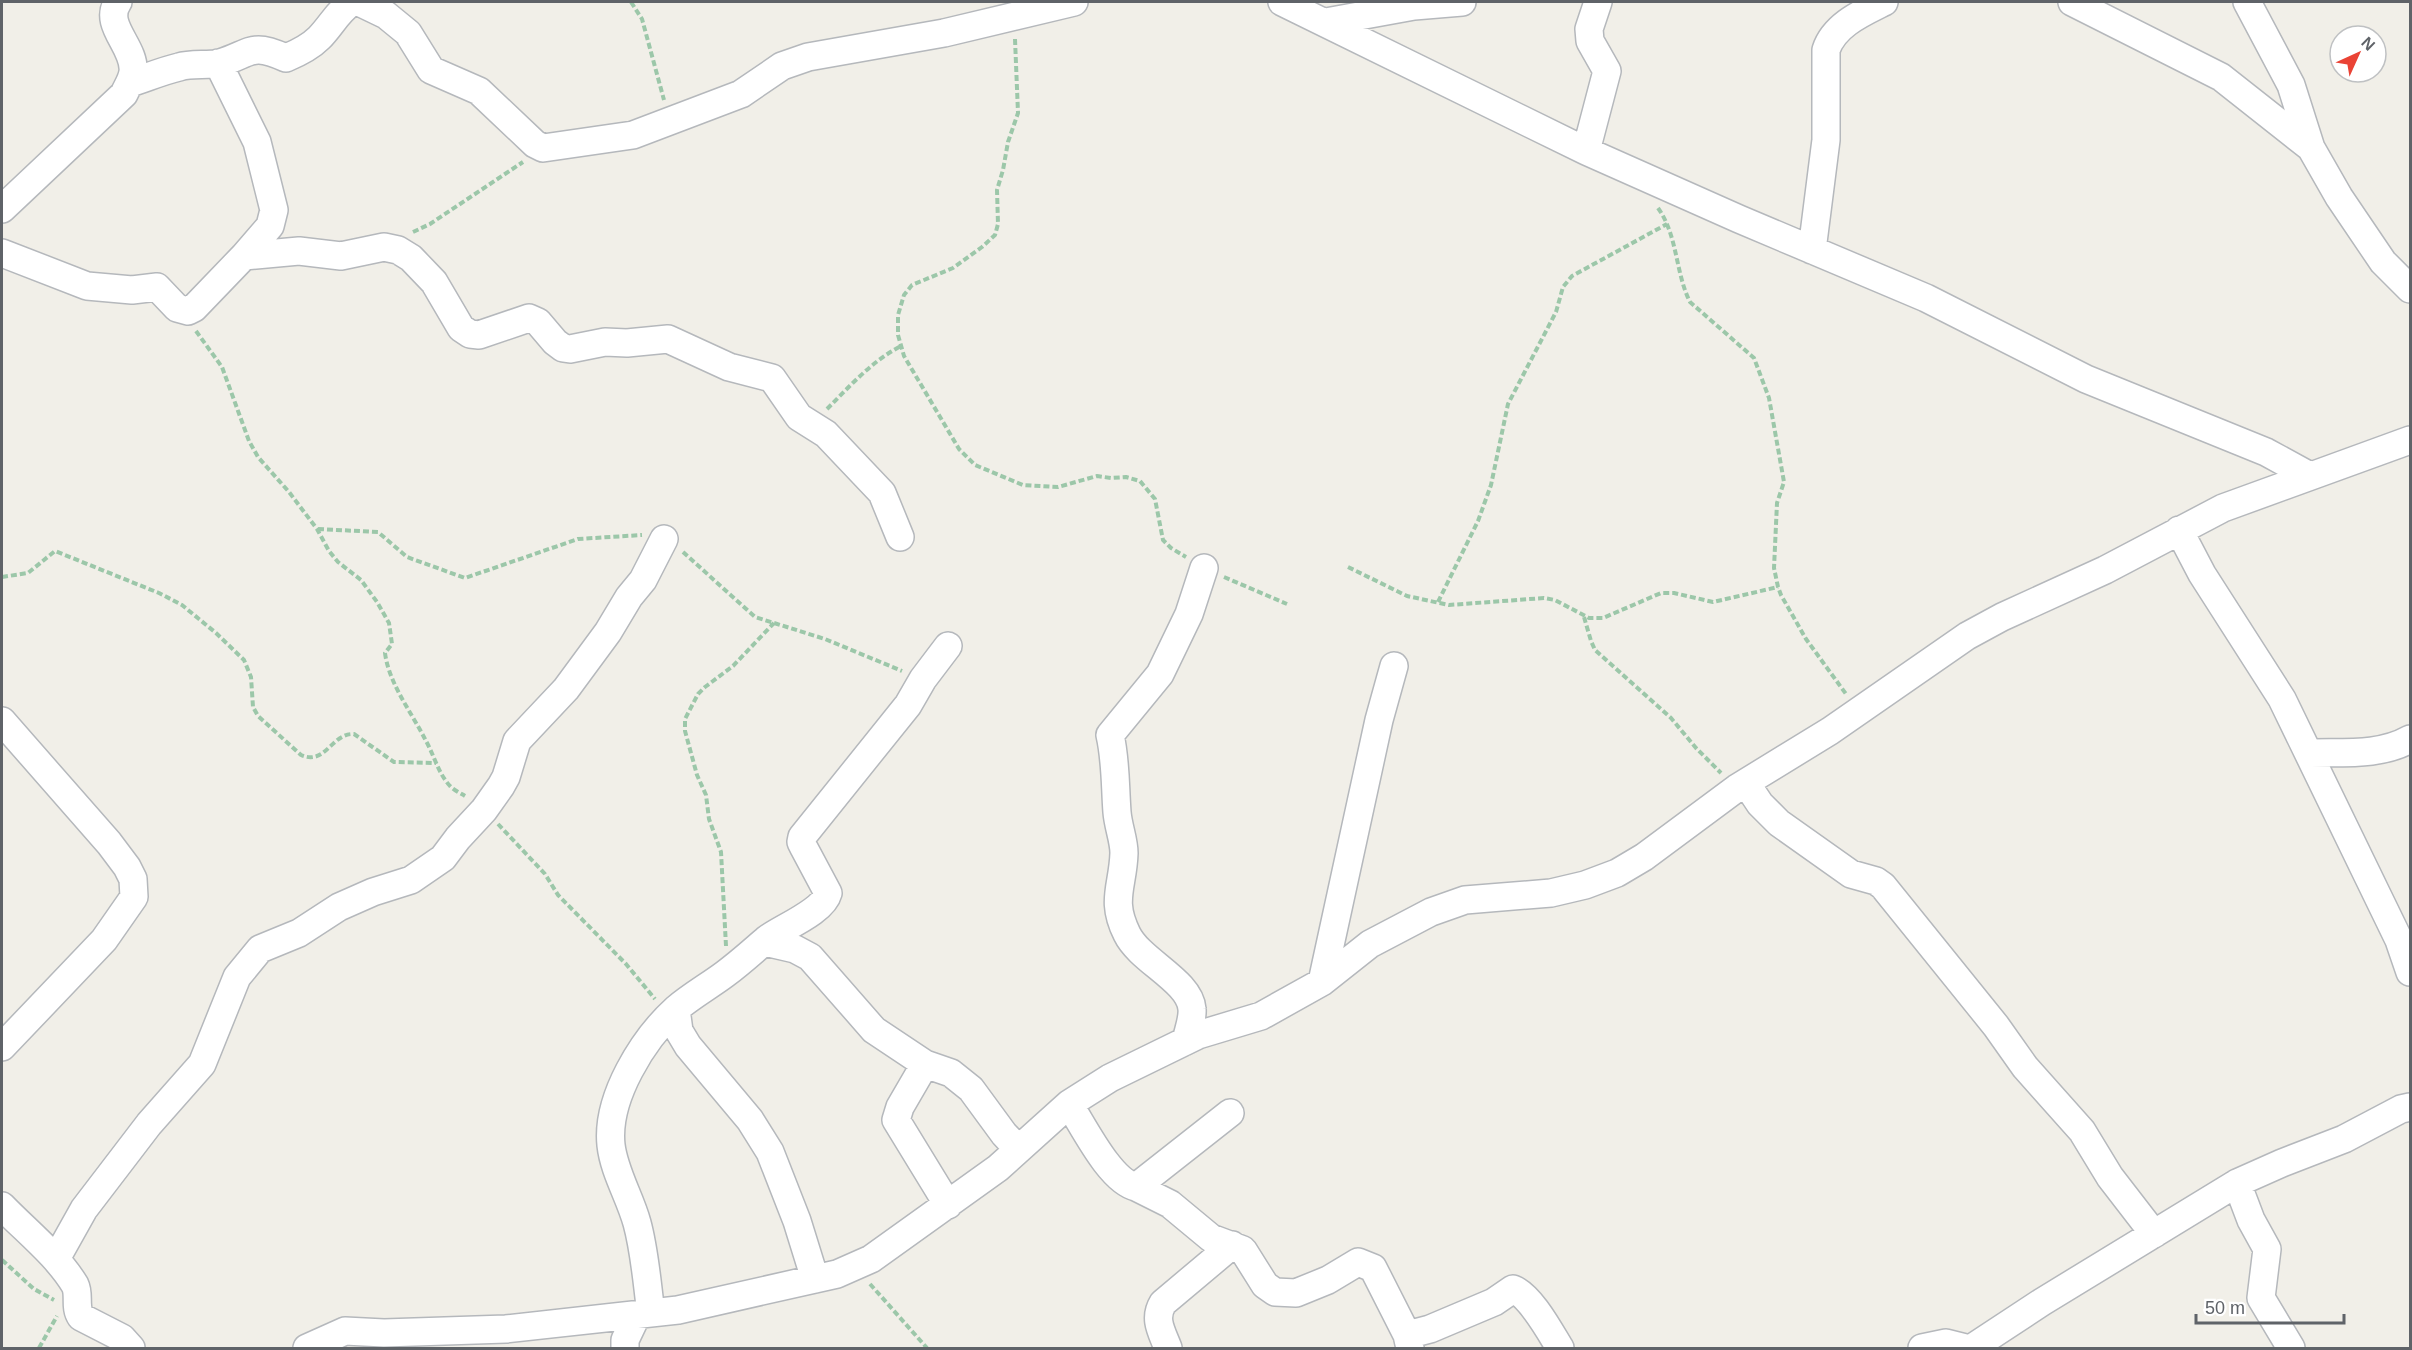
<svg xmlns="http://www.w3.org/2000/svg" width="2412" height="1350" viewBox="0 0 2412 1350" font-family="Arial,sans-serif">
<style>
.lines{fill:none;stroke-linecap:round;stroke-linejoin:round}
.minor-casing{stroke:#b5b8bc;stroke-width:30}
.path{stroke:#9cc7a9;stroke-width:4;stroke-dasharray:6 3;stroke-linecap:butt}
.minor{stroke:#fff;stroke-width:27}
</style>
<rect width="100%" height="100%" fill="#f1efe8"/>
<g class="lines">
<defs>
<path id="minor" d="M 359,2 L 386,15 L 408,33 L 431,70 L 479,91 L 535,144 L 543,148 L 633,135 L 741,94 L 782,66 L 808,57 L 944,33 L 1074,2
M 1282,2 L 1586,151 L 1739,219 L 1926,298 L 2086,379 L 2266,452 L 2310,476
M 2072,2 L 2221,77 L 2311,148
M 2247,2 L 2291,85 L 2311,148 L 2339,197 L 2383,262 L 2410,289
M 1326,22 L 1414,6 L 1462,2
M 218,63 L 257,142 L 274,210 L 270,226 L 244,256
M 130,83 C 146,78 162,71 179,67 C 192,63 208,66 220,63 C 252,53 251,42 286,58 C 298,53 310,47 319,38 C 331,26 338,11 352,2
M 1586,151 L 1607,71 L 1590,41 L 1589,29 L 1598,2
M 2,209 L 124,94 C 127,87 132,80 133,72 C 136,47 102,25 118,2
M 1812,250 L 1826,140 L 1826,50 C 1834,25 1862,13 1884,2
M 2,253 L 87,286 L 132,290 L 157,287 L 177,308 L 188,311 L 194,308 L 244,256 L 299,251 L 341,256 L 384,247 L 398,250 L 411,258 L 434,282 L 461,328 L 470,334 L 479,335 L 529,318 L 538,322 L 555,342 L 563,348 L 570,349 L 605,342 L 627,343 L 668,339 L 729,367 L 772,378 L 799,417 L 826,434 L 882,493 L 900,537
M 2179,530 L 2202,574 L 2282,699 L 2399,940 L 2410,972
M 2,721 L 109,843 L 127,867 L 133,879 L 134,897 L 104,940 L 2,1047
M 2310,753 C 2344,752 2380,756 2410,739
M 1746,783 L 1760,804 L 1779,823 L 1851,874 L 1876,881 L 1883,886 L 1996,1026 L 2025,1067 L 2082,1131 L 2110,1177 L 2154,1234
M 765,942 L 795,949 L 810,957 L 874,1030 L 925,1064 L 951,1073 L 971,1089 L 1004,1134 L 1018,1149
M 1322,982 L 1379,720 L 1394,666
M 676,1009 L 679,1031 L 688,1046 L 750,1120 L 770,1152 L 797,1221 L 815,1279
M 1186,1041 C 1188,1031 1193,1019 1192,1009 C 1190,981 1140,961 1127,934 C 1110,900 1123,887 1124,853 C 1124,840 1118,826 1117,812 C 1115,786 1116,761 1110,735 L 1160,674 L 1189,614 L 1204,568
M 925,1064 L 900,1107 L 896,1120 L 948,1205
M 1069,1104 C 1084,1127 1110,1181 1136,1187 L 1230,1113
M 2237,1183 L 2251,1220 L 2267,1249 L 2261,1298 L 2291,1348
M 1136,1187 L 1170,1204 L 1211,1238 L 1243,1250 L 1265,1285 L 1275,1292 L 1296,1293 L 1328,1280 L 1358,1262 L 1373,1268 L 1407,1335 L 1410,1348
M 2,1206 C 26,1231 57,1255 75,1285 C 80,1295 74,1307 81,1317 L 122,1338 L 131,1348
M 56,1259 L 84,1209 L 149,1124 L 202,1064 L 237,977 L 260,949 L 299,933 L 339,907 L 373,892 L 411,880 L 443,858 L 458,838 L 484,810 L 501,786 L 506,777 L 517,741 L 566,689 L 608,632 L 629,597 L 643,580 L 664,539
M 651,1313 C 647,1284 645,1252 637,1223 C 630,1197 614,1172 611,1145 C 606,1098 643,1039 676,1009 C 691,996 709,986 725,974 C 740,963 753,951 767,939 C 783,927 823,912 828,893 L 804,848 L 801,842 L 802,837 L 908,705 L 923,679 L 948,646
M 1407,1335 L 1430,1329 L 1494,1302 L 1513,1289 C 1531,1296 1550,1332 1560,1348
M 307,1348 L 345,1331 L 384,1333 L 506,1329 L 678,1310 L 837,1274 L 871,1259 L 998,1168 L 1069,1104 L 1110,1078 L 1198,1035 L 1261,1016 L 1322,982 L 1370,944 L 1431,912 L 1465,900 L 1551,893 L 1585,885 L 1617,873 L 1644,857 L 1737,788 L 1830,731 L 1967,636 L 2002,617 L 2105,570 L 2223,508 L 2410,440
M 625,1348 L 625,1340 L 637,1315
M 1168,1348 C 1162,1332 1153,1319 1163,1303 L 1232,1245
M 1922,1348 L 1946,1343 L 1966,1348
M 1972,1348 L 2042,1302 L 2237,1183 L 2282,1163 L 2344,1139 L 2401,1109 L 2410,1107"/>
</defs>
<use href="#minor" class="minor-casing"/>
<path class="path" d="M 631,2 L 642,19 L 664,100
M 1015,39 L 1018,113 L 1008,142 L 1003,170 L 997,190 L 998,224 L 995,235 L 982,247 L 953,268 L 912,285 L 904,295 L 898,315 L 898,335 L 904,356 L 959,449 L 975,465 L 1023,485 L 1058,487 L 1097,476 L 1111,478 L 1126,477 L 1140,481 L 1155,499 L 1163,540 L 1171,548 L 1186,557
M 1658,208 C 1678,236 1675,272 1690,302 L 1754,358 L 1769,398 L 1784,482 L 1777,503 L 1774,568 L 1778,587 L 1781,595 L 1806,639 L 1846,694
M 413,232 L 430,224 L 523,162
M 196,331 L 222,367 L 249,441 L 258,457 L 289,492 L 317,529 L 329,551 L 338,562 L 361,580 L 377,602 L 389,623 L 392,644 L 385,653 C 389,684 412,713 426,741 C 434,755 438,773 450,786 C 454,790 460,793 465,796
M 827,409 C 850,386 872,361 901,346
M 318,529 L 378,532 L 407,557 L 465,578 L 578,539 L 642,535
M 683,552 L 755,617 L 825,639 L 902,671
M 1348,567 L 1407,596 L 1449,605 L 1544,598 L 1555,600 L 1589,618 L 1603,618 L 1661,593 L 1674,593 L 1713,602 L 1778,587
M 2,577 L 28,573 L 55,551 L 159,593 L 182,605 L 216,633 L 244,660 L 251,677 L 253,707 L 258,716 L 301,755 C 326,766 331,733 354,734 L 394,762 L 436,763
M 1224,577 L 1287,604
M 1438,602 L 1478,521 L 1491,485 L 1508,404 L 1556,312 L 1563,287 L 1572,276 L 1667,224
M 1584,617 L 1591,641 L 1595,650 L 1671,718 L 1696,748 L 1721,773
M 498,824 L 545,874 L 558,895 L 626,964 L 655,999
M 726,946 L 721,852 L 709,819 L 706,795 L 697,775 L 685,731 L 685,719 L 698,694 L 705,687 L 733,666 L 774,623
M 2,1260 L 34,1289 L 54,1300
M 870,1284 L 927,1348
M 39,1348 L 57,1316"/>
<use href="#minor" class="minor"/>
</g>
<rect width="2412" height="1350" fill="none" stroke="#5f6368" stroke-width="6"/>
<g transform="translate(2358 54) rotate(45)"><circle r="28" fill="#ffffff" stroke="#bfc1c3" stroke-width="1.5"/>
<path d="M0-4.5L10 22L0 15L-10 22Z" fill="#ea4335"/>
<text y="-9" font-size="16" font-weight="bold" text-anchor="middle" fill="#5f6368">N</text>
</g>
<path d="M2196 1314v9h148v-9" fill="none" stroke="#5f6368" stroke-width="3"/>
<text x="2205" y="1314" font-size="18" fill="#5f6368" stroke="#ffffff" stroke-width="4.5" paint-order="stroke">50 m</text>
</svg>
